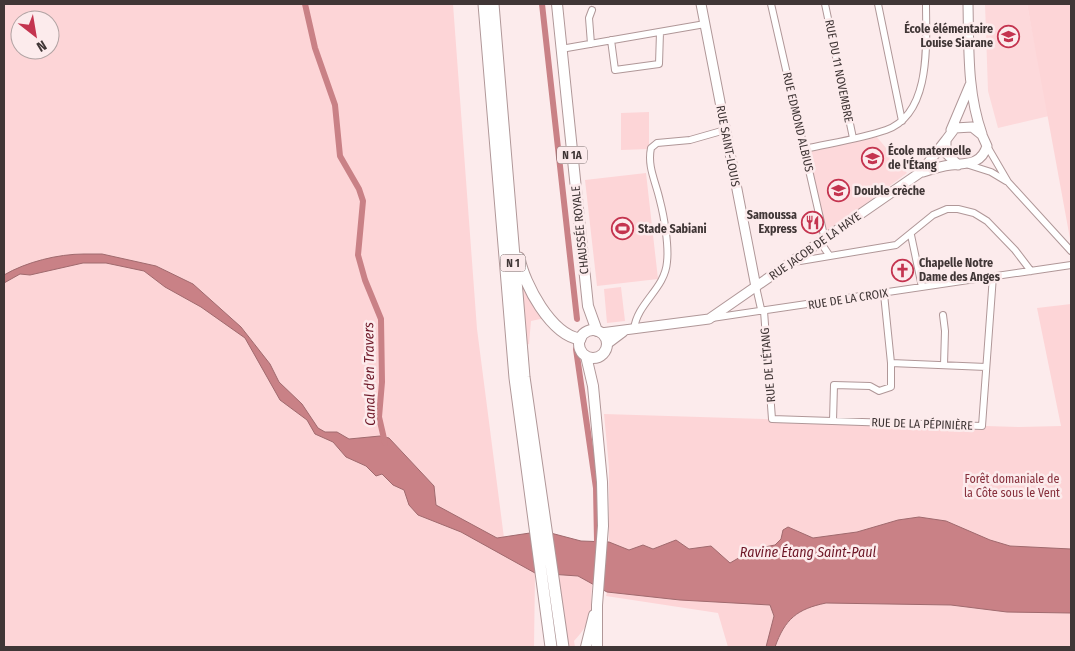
<svg xmlns="http://www.w3.org/2000/svg" width="1075" height="651" viewBox="0 0 1075 651" font-family="'Fira Sans Condensed',sans-serif">
<style>
.built{fill:#fdd9db}
.green{fill:#fdd5d7;fill-rule:evenodd}
.water{fill:#c98186;stroke:#a06a6e}
.lines{fill:none;stroke-linecap:round;stroke-linejoin:round}
.canal{stroke:#c98186;stroke-width:6}
.street-casing{stroke:#b09798;stroke-width:8}
.secondary-casing{stroke:#b09798;stroke-width:11}
.primary-casing{stroke:#b09798;stroke-width:12}
.highway-casing{stroke:#b09798;stroke-width:13}
.street{stroke:#fff;stroke-width:6}
.secondary{stroke:#fff;stroke-width:9}
.primary{stroke:#fff;stroke-width:10}
.highway{stroke:#fff;stroke-width:11}
.labels{text-anchor:middle;stroke-width:5;stroke-linejoin:round;paint-order:stroke}
.shield{fill:#fcebec;stroke:#786c6d;stroke-width:1}
.shield-label{font-size:11px;font-weight:bold;fill:#403636}
.poi-label{font-size:12px;font-weight:bold;fill:#403636;stroke:#fcebec;text-anchor:start}
.street-label{font-size:12px;fill:#403636;stroke:#fcebec}
.park-label{font-size:12px;fill:#87313d;stroke:#fcebec}
.water-label{font-size:14px;font-style:italic;fill:#6d1727;stroke:#fcebec}
</style>
<rect width="100%" height="100%" fill="#fcebec"/>
<path class="built" d="M 985,4 L 1027,4 L 1049,116 L 998,128 L 988,91 Z
M 876,136 L 907,173 L 825,234 L 807,151 Z"/>
<path class="green" d="M 4,4 L 453,4 L 477,329 L 504,538 L 543,531 L 581,541 L 609,542 L 609,467 L 604,414 L 1019,427 L 1061,426 L 1037,308 L 1071,304 L 1071,647 L 728,647 L 718,613 L 606,596 L 607,592 L 592,584 C 590,613 595,618 574,641 L 575,647 L 569,647 L 557,576 L 535,573 L 534,647 L 4,647 ZM 20,20 L 50,20 L 50,50 L 20,50 Z
M 1027,4 L 1071,4 L 1071,244 Z
M 649,112 L 649,149 L 621,150 L 621,113 Z
M 646,173 L 658,279 L 597,286 L 585,180 Z
M 524,285 L 545,318 L 531,321 L 529,344 L 525,345 L 521,286 Z
M 621,287 L 625,321 L 607,323 L 604,289 Z"/>
<path class="water" d="M 84,254 L 102,254 L 156,266 L 193,284 L 241,327 L 270,364 L 279,382 L 302,404 L 318,428 L 325,432 L 337,432 L 349,439 L 380,436 L 389,438 L 434,486 L 436,505 L 497,538 L 543,531 L 581,541 L 609,542 L 629,550 L 643,545 L 653,549 L 676,540 L 689,549 L 711,546 L 730,563 L 754,549 L 775,545 L 781,539 L 783,530 L 788,527 L 813,538 L 857,532 L 898,520 L 919,517 L 946,521 L 990,540 L 1010,546 L 1071,549 L 1071,613 L 1007,612 L 951,605 L 826,603 C 797,609 785,619 775,647 L 766,647 L 774,616 L 770,605 L 680,600 L 607,592 L 578,576 L 535,573 L 461,532 L 418,515 L 409,505 L 404,490 L 393,485 L 382,474 L 376,476 L 366,466 L 346,457 L 333,442 L 315,434 L 307,420 L 280,400 L 245,338 L 201,307 L 165,287 L 144,271 L 106,263 L 83,263 L 30,275 L 20,274 L 4,283 L 4,275 C 26,262 58,254 84,254 Z"/>
<g class="lines">
<path class="canal" d="M 305,4 L 315,48 L 335,105 L 340,156 L 359,189 L 363,201 L 358,255 L 365,280 L 381,319 L 382,382 L 379,417 L 385,443
M 542,4 L 577,319
M 576,349 L 596,488 L 597,541"/>
<defs>
<path id="street" d="M 771,4 L 825,240
M 825,4 L 853,138
M 878,4 L 902,121
M 611,40 L 615,70 L 659,64 L 660,32
M 591,44 L 589,18 L 592,10
M 561,49 L 705,24
M 987,146 L 1008,182 L 1071,251
M 804,149 C 831,143 860,139 886,130 C 932,114 926,42 926,4
M 969,165 L 991,172 L 1006,181
M 911,235 L 922,287
M 821,243 L 829,255
M 794,262 L 896,245 L 933,215 L 947,209 L 958,209 L 974,213 L 987,221 L 1015,250 L 1031,271
M 756,287 L 761,309
M 764,311 L 772,419 L 982,426 L 993,276
M 943,315 L 945,331 L 944,365
M 712,318 L 1071,265
M 634,329 C 637,303 665,289 667,262 C 669,246 664,216 660,201 C 656,182 647,167 651,148 L 657,143 L 690,140 L 725,130
M 891,363 L 986,367
M 833,421 L 834,385 L 870,386 L 879,391 L 891,387 L 891,363 L 884,294"/>
<path id="secondary" d="M 701,4 L 756,287
M 968,4 C 969,48 967,92 982,134
M 951,130 L 970,85
M 923,172 C 932,169 941,166 951,165 C 967,163 981,165 987,146 L 982,135 L 972,127 L 955,128 L 946,140 L 946,153 L 958,165
M 601,333 L 709,319 L 921,172 L 946,140
M 607,344 L 623,332"/>
<path id="primary" d="M 557,4 L 588,306 L 597,331
M579 344a14 14 0 1 1 28 0a14 14 0 1 1-28 0Z
M 586,356 L 593,386 L 602,482 L 603,526 L 597,605 L 597,647
M 586,647 L 594,615"/>
<path id="highway" d="M 484,4 L 515,378 L 551,647
M 493,4 L 524,377 L 563,647
M 519,258 C 524,284 551,335 580,339"/>
</defs>
<use href="#street" class="street-casing"/>
<use href="#secondary" class="secondary-casing"/>
<use href="#primary" class="primary-casing"/>
<use href="#highway" class="highway-casing"/>
<use href="#street" class="street"/>
<use href="#secondary" class="secondary"/>
<use href="#primary" class="primary"/>
<use href="#highway" class="highway"/>
</g>
<defs>
<symbol id="school-ring" viewBox="-11 -11 22 22"><circle r="9.5" fill="#fcebec" stroke="#c4344f" stroke-width="1.5"/><path d="M0-5L7-2L0 1L-7-2ZM-4 1L0 2.5L4 1V4Q0 6-4 4Z" fill="#c4344f"/></symbol>
<symbol id="restaurant-ring" viewBox="-11 -11 22 22"><circle r="9.5" fill="#fcebec" stroke="#c4344f" stroke-width="1.5"/><path d="M-5-6h1v4h1v-4h1v4h1v-4h1v5L-1.5 .5V6h-2V.5L-5-1ZM5-6V6H3V1.5H1.5Q1.5-4 5-6Z" fill="#c4344f"/></symbol>
<symbol id="stadium-ring" viewBox="-11 -11 22 22"><circle r="9.5" fill="#fcebec" stroke="#c4344f" stroke-width="1.5"/><path d="M0-5a6.5 5 0 1 0 0 10a6.5 5 0 1 0 0-10ZM-3.5-1.8h7v3.6h-7Z" fill="#c4344f"/></symbol>
<symbol id="church-ring" viewBox="-11 -11 22 22"><circle r="9.5" fill="#fcebec" stroke="#c4344f" stroke-width="1.5"/><path d="M-1.2-6h2.4v3.5h3.3v2.4h-3.3V6h-2.4V-.1h-3.3v-2.4h3.3Z" fill="#c4344f"/></symbol>
</defs>
<g fill-rule="evenodd">
<use href="#school-ring" x="996" y="24" width="25" height="25"/>
<use href="#school-ring" x="860" y="146" width="25" height="25"/>
<use href="#school-ring" x="826" y="178" width="25" height="25"/>
<use href="#restaurant-ring" x="800" y="210" width="25" height="25"/>
<use href="#stadium-ring" x="610" y="216" width="25" height="25"/>
<use href="#church-ring" x="890" y="258" width="25" height="25"/>
</g>
<g class="labels">
<g class="shield">
<rect x="557" y="146.5" width="30" height="17" rx="4"/>
<rect x="500.5" y="254.5" width="25" height="17" rx="4"/>
</g>
<g class="shield-label">
<text x="572" y="159">N 1A</text>
<text x="513" y="267">N 1</text>
</g>
<g class="poi-label">
<text x="993" y="33" text-anchor="end">École élémentaire<tspan x="993" dy="14">Louise Siarane</tspan></text>
<text x="888" y="155">École maternelle<tspan x="888" dy="14">de l'Étang</tspan></text>
<text x="854" y="195">Double crèche</text>
<text x="797" y="219" text-anchor="end">Samoussa<tspan x="797" dy="14">Express</tspan></text>
<text x="638" y="233">Stade Sabiani</text>
<text x="919" y="267">Chapelle Notre<tspan x="919" dy="14">Dame des Anges</tspan></text>
</g>
<g class="street-label">
<text transform="translate(839 71) rotate(79)" y="4">RUE DU 11 NOVEMBRE</text>
<text transform="translate(798 122) rotate(77)" y="4">RUE EDMOND ALBIUS</text>
<text transform="translate(728 146) rotate(79)" y="4">RUE SAINT-LOUIS</text>
<text transform="translate(580 230) rotate(-96)" y="4">CHAUSSÉE ROYALE</text>
<text transform="translate(815 246) rotate(-35)" y="4">RUE JACOB DE LA HAYE</text>
<text transform="translate(848 299) rotate(-9)" y="4">RUE DE LA CROIX</text>
<text transform="translate(768 365) rotate(-95)" y="4">RUE DE L'ÉTANG</text>
<text transform="translate(922 424) rotate(2)" y="4">RUE DE LA PÉPINIÈRE</text>
</g>
<g class="park-label">
<text x="1012" y="483">Forêt domaniale de<tspan x="1012" dy="14">la Côte sous le Vent</tspan></text>
</g>
<g class="water-label">
<text transform="translate(369 374) rotate(-91)" y="5">Canal d'en Travers</text>
<text x="808" y="557">Ravine Étang Saint-Paul</text>
</g>
</g>
<rect width="1075" height="651" fill="none" stroke="#403636" stroke-width="10"/>
<g transform="translate(35 35) rotate(149)"><circle r="24" fill="#fcebec" stroke="#b1a3a3"/>
<path d="M0-4L9 19L0 12L-9 19Z" fill="#c4344f"/>
<text y="-8" font-size="14" font-weight="bold" text-anchor="middle" fill="#403636">N</text>
</g>
</svg>
